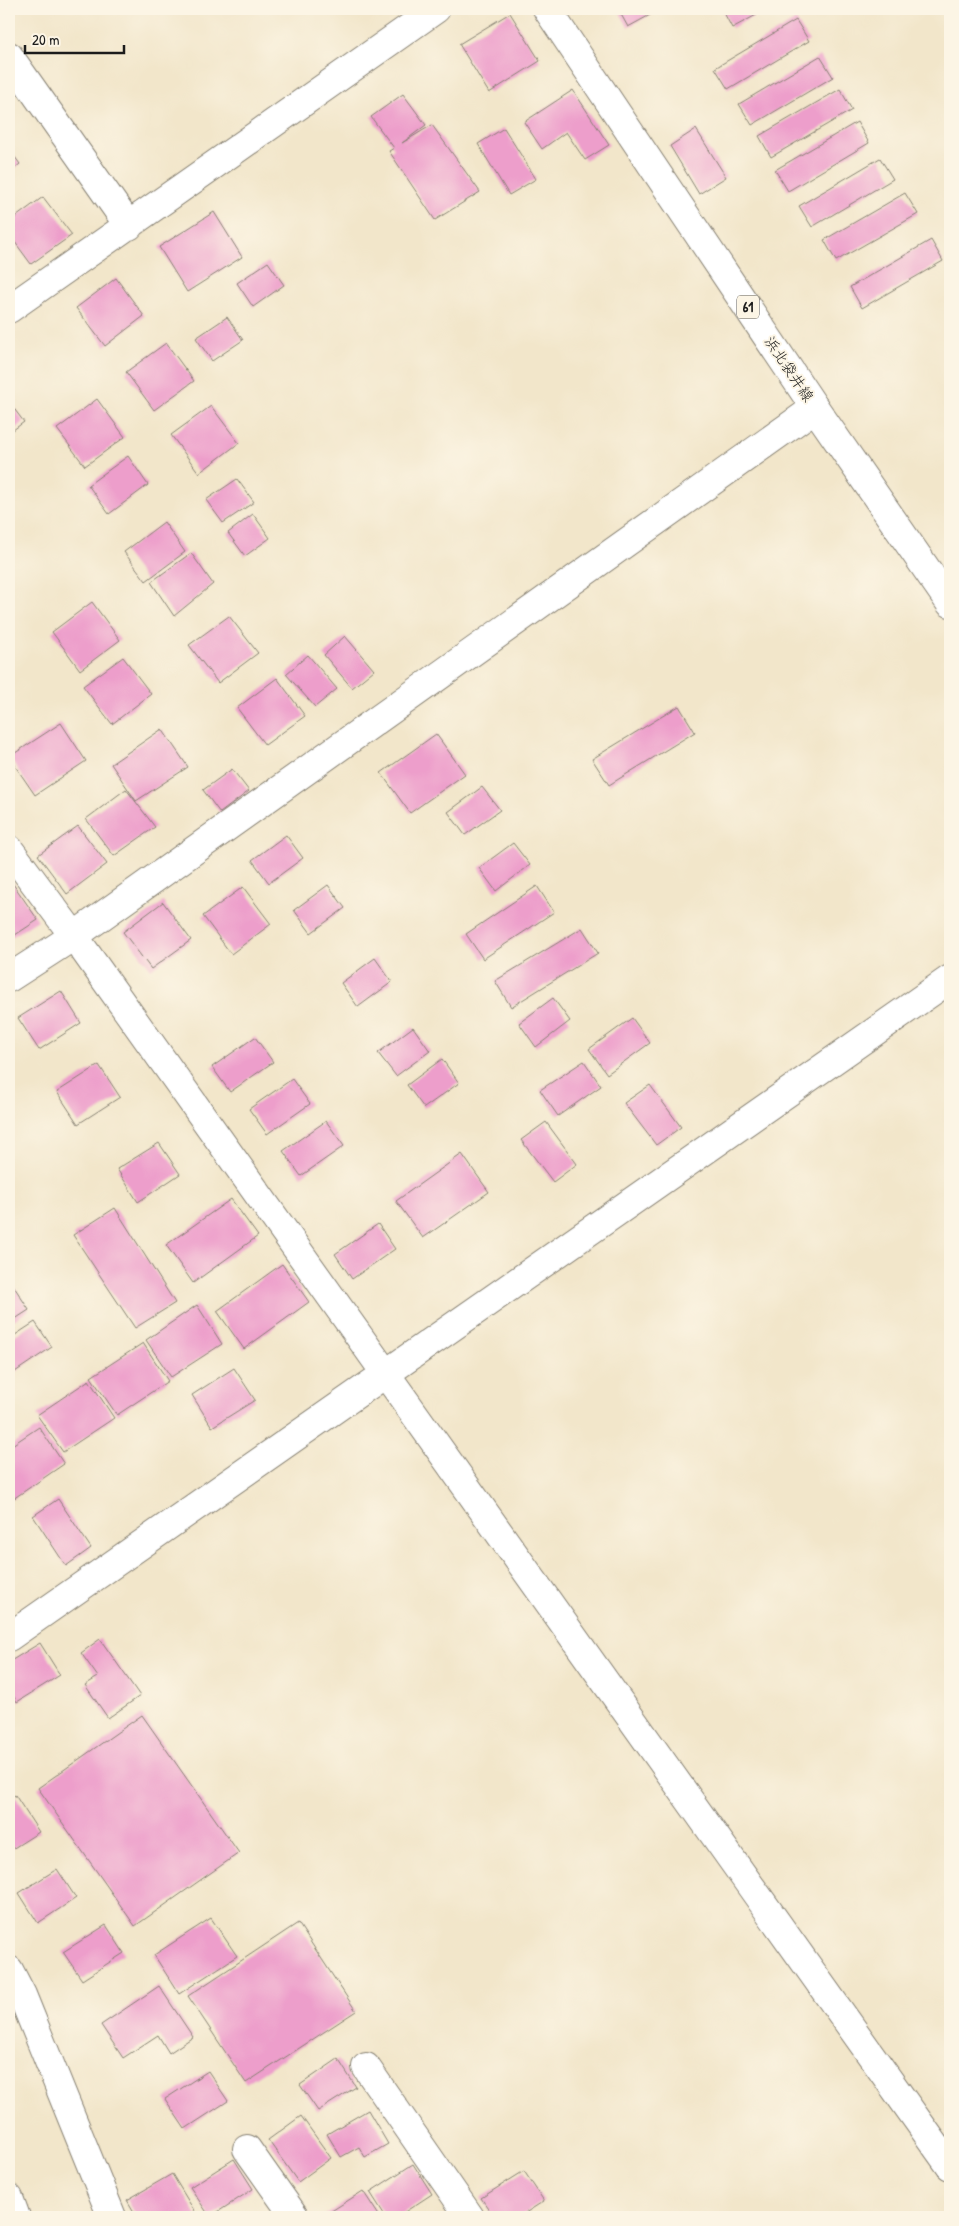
<svg xmlns="http://www.w3.org/2000/svg" width="959" height="2226" viewBox="0 0 959 2226" font-family="'Patrick Hand','Klee One',sans-serif">
<style>
.building{fill:#ed9ecb}
.lines{fill:none;stroke-linecap:round;stroke-linejoin:round}
.minor-casing{stroke:#878173;stroke-width:30}
.primary-casing{stroke:#878173;stroke-width:30}
.minor{stroke:#fff;stroke-width:28}
.primary{stroke:#fff;stroke-width:28}
.labels{text-anchor:middle;stroke-width:4;stroke-linejoin:round;paint-order:stroke}
.shield{fill:#fcf5e5;stroke:#5f5d58;stroke-width:1}
.shield-label{font-size:14px;font-weight:bold;fill:#1c1c1c}
.street-label{font-size:15px;fill:#1c1c1c;stroke:#fcf5e5}
</style>
<rect width="100%" height="100%" fill="#fcf5e5"/>
<filter id="ink" filterUnits="userSpaceOnUse"><feTurbulence type="fractalNoise" baseFrequency=".02" numOctaves="2"/><feDisplacementMap in="SourceGraphic" scale="10" xChannelSelector="R" yChannelSelector="G"/><feConvolveMatrix kernelMatrix="1 2 1 2 8 2 1 2 1" color-interpolation-filters="sRGB"/></filter>
<filter id="wash" filterUnits="userSpaceOnUse"><feTurbulence type="fractalNoise" baseFrequency=".0096" numOctaves="4" result="noise"/><feDisplacementMap in="SourceGraphic" scale="20" xChannelSelector="R" yChannelSelector="G"/><feGaussianBlur stdDeviation="1.12" result="paint"/><feColorMatrix in="noise" values="0 0 0 0 0 0 0 0 0 0 0 0 0 0 0 0 0 1.4 0 .05"/><feComposite in="paint" operator="in"/></filter>
<g filter="url(#wash)">
<rect width="100%" height="100%" fill="#f2e6ca"/>
<g id="blocks">
<path class="building" d="M 618,9 L 661,9 L 628,27 Z
M 722,9 L 761,9 L 762,12 L 732,28 Z
M 510,13 L 540,61 L 489,93 L 459,44 Z
M 796,20 L 809,41 L 728,89 L 715,68 Z
M 820,56 L 833,77 L 752,125 L 739,104 Z
M 840,89 L 852,110 L 771,157 L 759,136 Z
M 573,90 L 609,145 L 585,160 L 566,132 L 542,149 L 524,122 Z
M 403,94 L 426,125 L 402,143 L 432,125 L 480,192 L 435,220 L 389,151 L 394,148 L 371,117 Z
M 857,122 L 869,143 L 788,191 L 775,170 Z
M 504,128 L 536,179 L 509,195 L 478,144 Z
M 696,129 L 726,177 L 699,194 L 670,146 Z
M 9,149 L 20,164 L 9,173 Z
M 880,158 L 893,179 L 812,227 L 799,206 Z
M 905,193 L 918,214 L 836,261 L 824,240 Z
M 43,197 L 72,235 L 31,264 L 9,234 L 9,222 Z
M 214,212 L 242,257 L 187,292 L 159,247 Z
M 931,240 L 943,261 L 862,308 L 850,287 Z
M 268,262 L 284,285 L 253,307 L 237,283 Z
M 116,278 L 144,316 L 105,346 L 76,308 Z
M 227,317 L 243,340 L 212,361 L 196,338 Z
M 166,343 L 194,381 L 154,410 L 126,372 Z
M 97,399 L 125,437 L 85,466 L 57,429 Z
M 9,402 L 24,422 L 9,433 Z
M 211,406 L 239,443 L 199,473 L 171,435 Z
M 128,456 L 148,485 L 109,514 L 88,485 Z
M 237,479 L 254,502 L 223,523 L 206,500 Z
M 253,514 L 270,538 L 245,556 L 228,533 Z
M 164,522 L 185,552 L 146,581 L 124,552 Z
M 191,553 L 213,584 L 174,616 L 151,582 Z
M 92,602 L 120,640 L 80,670 L 52,632 Z
M 229,616 L 258,653 L 218,683 L 189,645 Z
M 345,636 L 374,670 L 352,688 L 324,655 Z
M 308,655 L 337,689 L 315,707 L 286,674 Z
M 123,657 L 151,694 L 112,724 L 83,686 Z
M 277,678 L 305,716 L 265,745 L 237,708 Z
M 679,706 L 695,732 L 609,785 L 592,759 Z
M 61,723 L 86,761 L 35,795 L 9,757 Z
M 162,729 L 188,767 L 136,801 L 111,764 Z
M 436,734 L 465,774 L 410,813 L 381,773 Z
M 232,769 L 249,791 L 220,813 L 203,790 Z
M 482,787 L 500,810 L 465,835 L 448,812 Z
M 126,789 L 155,827 L 114,856 L 86,819 Z
M 78,826 L 107,864 L 67,894 L 38,855 Z
M 286,835 L 303,858 L 269,883 L 252,860 Z
M 513,843 L 530,865 L 496,891 L 479,868 Z
M 11,881 L 38,920 L 12,937 L 9,932 L 9,882 Z
M 328,885 L 345,908 L 311,933 L 294,910 Z
M 537,886 L 554,912 L 483,959 L 466,934 Z
M 243,887 L 271,924 L 231,954 L 203,916 Z
M 163,902 L 191,940 L 151,969 L 123,932 Z
M 582,928 L 598,953 L 511,1007 L 495,981 Z
M 375,958 L 392,982 L 358,1007 L 341,983 Z
M 61,991 L 81,1023 L 39,1050 L 18,1018 Z
M 553,998 L 570,1021 L 536,1047 L 519,1023 Z
M 632,1018 L 650,1043 L 607,1074 L 589,1049 Z
M 413,1027 L 430,1051 L 396,1076 L 378,1053 Z
M 255,1037 L 273,1062 L 230,1092 L 212,1067 Z
M 442,1059 L 459,1083 L 424,1108 L 407,1085 Z
M 584,1061 L 601,1086 L 558,1116 L 540,1090 Z
M 99,1065 L 120,1097 L 78,1124 L 57,1092 Z
M 9,1067 L 14,1075 L 9,1078 Z
M 292,1079 L 310,1104 L 267,1134 L 249,1109 Z
M 650,1085 L 681,1127 L 656,1145 L 624,1103 Z
M 326,1121 L 344,1146 L 301,1176 L 283,1151 Z
M 546,1122 L 577,1164 L 553,1182 L 521,1140 Z
M 159,1143 L 180,1174 L 138,1202 L 117,1169 Z
M 462,1154 L 489,1192 L 423,1238 L 396,1201 Z
M 231,1199 L 258,1236 L 193,1283 L 166,1245 Z
M 115,1208 L 175,1303 L 135,1328 L 73,1235 Z
M 378,1224 L 395,1249 L 352,1279 L 335,1254 Z
M 282,1264 L 309,1302 L 244,1349 L 217,1311 Z
M 13,1285 L 29,1310 L 9,1323 L 9,1287 Z
M 197,1305 L 222,1344 L 171,1377 L 146,1340 Z
M 35,1322 L 52,1347 L 9,1376 L 9,1339 Z
M 143,1343 L 168,1381 L 117,1415 L 91,1377 Z
M 234,1368 L 255,1400 L 212,1427 L 192,1395 Z
M 89,1380 L 114,1418 L 63,1452 L 37,1415 Z
M 39,1427 L 64,1464 L 13,1499 L 9,1493 L 9,1447 Z
M 58,1499 L 91,1548 L 66,1566 L 33,1516 Z
M 100,1639 L 140,1696 L 108,1718 L 85,1685 L 98,1677 L 81,1653 Z
M 40,1643 L 60,1675 L 17,1702 L 9,1689 L 9,1662 Z
M 142,1715 L 239,1853 L 135,1926 L 38,1788 Z
M 15,1795 L 39,1832 L 9,1851 L 9,1799 Z
M 57,1869 L 76,1898 L 38,1923 L 19,1893 Z
M 211,1918 L 237,1956 L 179,1994 L 154,1955 Z
M 298,1923 L 356,2011 L 246,2083 L 188,1996 Z
M 106,1925 L 124,1953 L 82,1980 L 63,1952 Z
M 159,1986 L 193,2037 L 169,2053 L 158,2035 L 123,2058 L 101,2025 Z
M 338,2059 L 356,2087 L 318,2111 L 300,2085 Z
M 208,2071 L 228,2101 L 185,2129 L 165,2099 Z
M 368,2110 L 388,2144 L 365,2157 L 359,2147 L 341,2157 L 327,2134 Z
M 301,2116 L 331,2158 L 298,2182 L 268,2140 Z
M 234,2159 L 253,2189 L 210,2217 L 190,2187 Z
M 413,2164 L 432,2194 L 397,2217 L 386,2217 L 370,2192 Z
M 524,2171 L 544,2201 L 519,2217 L 494,2217 L 481,2198 Z
M 172,2174 L 198,2217 L 137,2217 L 127,2200 Z
M 363,2191 L 380,2217 L 322,2217 Z"/>
</g>
</g>
<g filter="url(#ink)">
<use href="#blocks" fill-opacity="0" stroke="#878173" stroke-width="1"/>
<g class="lines">
<defs>
<path id="minor" d="M 9,56 L 129,226
M 9,309 L 436,9
M 9,849 L 74,936 L 950,2166
M 9,978 L 74,936 L 815,408
M 9,1637 L 950,979
M 9,1970 L 22,1995 L 112,2217
M 366,2067 L 470,2217
M 247,2149 L 295,2217
M 9,2198 L 16,2217"/>
<path id="primary" d="M 547,9 L 815,408 L 950,603"/>
</defs>
<use href="#minor" class="minor-casing"/>
<use href="#primary" class="primary-casing"/>
<use href="#minor" class="minor"/>
<use href="#primary" class="primary"/>
</g>
</g>
<g class="labels">
<rect class="shield" x="737" y="295.5" width="22" height="23" rx="4"/>
<g class="shield-label">
<text x="748" y="312">61</text>
</g>
<g class="street-label">
<text transform="translate(789 369) rotate(56)" y="5">浜北袋井線</text>
</g>
</g>
<rect width="959" height="2226" fill="none" stroke="#fcf5e5" stroke-width="30"/>
<path d="M25 45v8h99v-8" fill="none" stroke="#1c1c1c" stroke-width="2.5"/>
<text x="32" y="45" font-size="15" fill="#1c1c1c" stroke="#fcf5e5" stroke-width="4" paint-order="stroke">20 m</text>
</svg>
